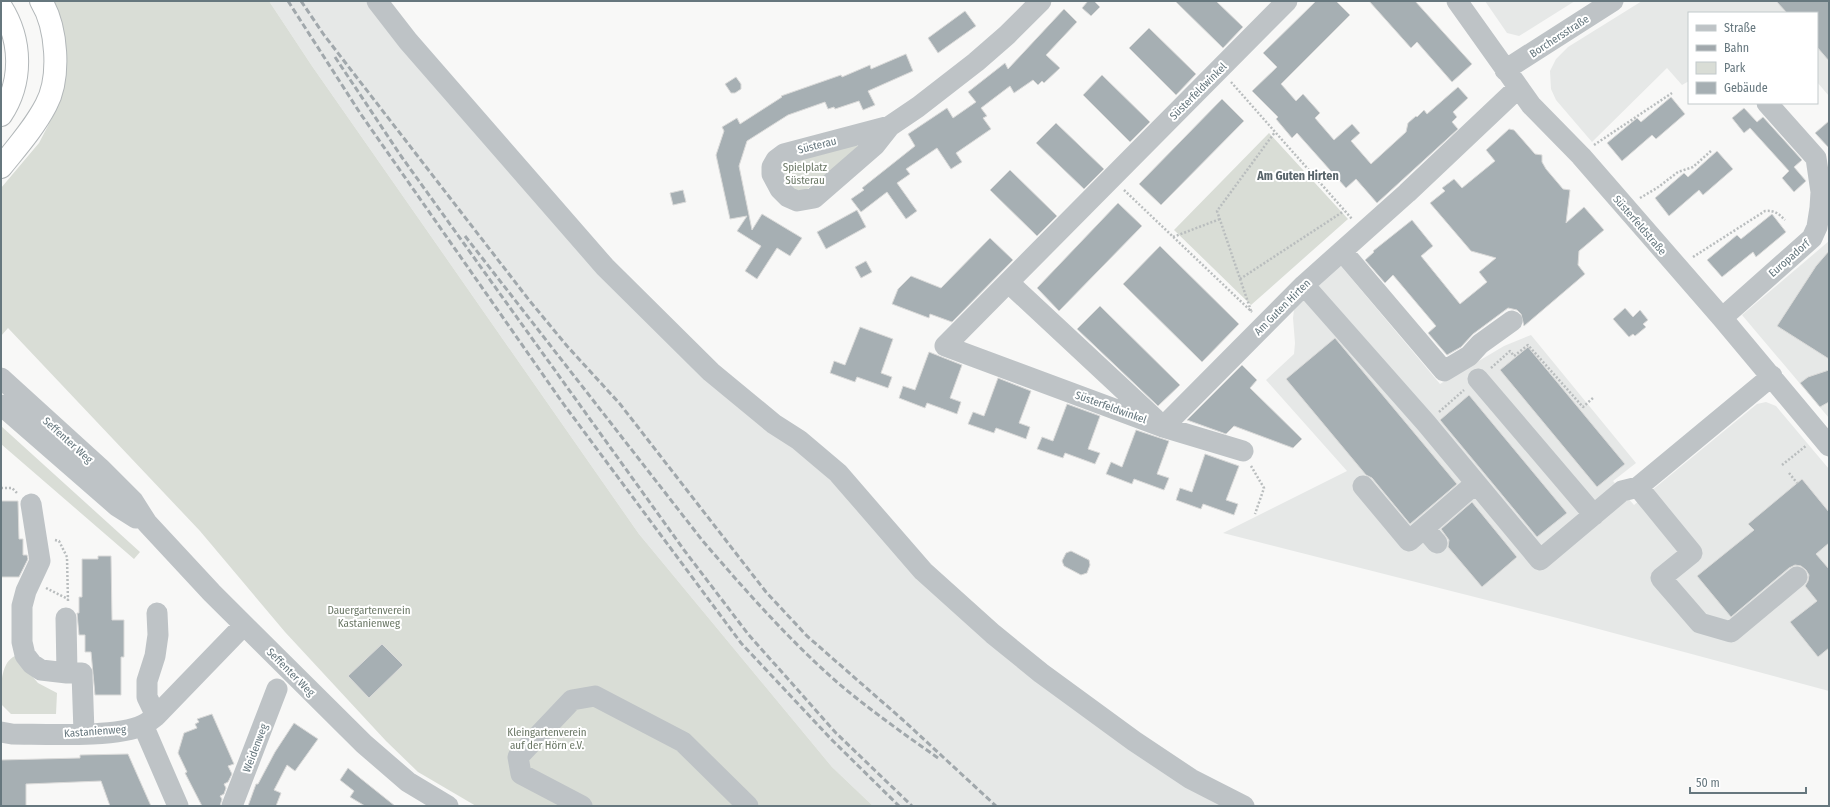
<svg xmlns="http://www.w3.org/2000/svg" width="1830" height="807" viewBox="0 0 1830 807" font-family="'Fira Sans Condensed',sans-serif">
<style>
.built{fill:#e6e8e7}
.green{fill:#d9ddd6}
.building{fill:#a6afb3;stroke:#dadad9}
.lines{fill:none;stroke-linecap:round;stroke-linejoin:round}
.highway-casing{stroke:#b2b7b9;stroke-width:24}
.path{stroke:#b9bdbe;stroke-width:2.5;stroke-dasharray:2 2;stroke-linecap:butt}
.minor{stroke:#bec3c6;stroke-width:21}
.highway{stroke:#fff;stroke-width:22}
.rail{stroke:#a1a8ac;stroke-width:3;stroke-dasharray:6 3;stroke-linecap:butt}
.labels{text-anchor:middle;stroke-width:4;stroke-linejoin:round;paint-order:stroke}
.street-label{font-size:11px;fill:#66777e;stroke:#fff}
.park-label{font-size:11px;fill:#6a7765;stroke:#fff}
.neighbourhood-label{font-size:12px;font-weight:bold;fill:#58646a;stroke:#fff}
</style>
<rect width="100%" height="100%" fill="#f8f8f7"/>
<path class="built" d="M 269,1 L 371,1 L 421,67 L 804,456 L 846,495 L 940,597 L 1234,806 L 873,806 L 832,767 L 639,534 L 312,66 Z
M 1485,1 L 1575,1 L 1519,36 L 1507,33 Z
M 1642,1 L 1829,1 L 1829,96 L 1817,82 L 1817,13 L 1689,13 L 1689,81 L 1682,85 L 1667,68 L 1592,142 L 1556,100 L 1551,89 L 1550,71 L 1556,59 L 1568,47 Z
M 1829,241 L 1829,418 L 1742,315 Z
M 1341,266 L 1440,384 L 1504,346 L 1531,335 L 1636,463 L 1613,481 L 1634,505 L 1757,404 L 1766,402 L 1776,406 L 1829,469 L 1829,691 L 1565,620 L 1223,533 L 1347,471 L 1266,380 L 1294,354 L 1295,343 L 1293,318 L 1294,310 L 1297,305 Z"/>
<path class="green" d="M 52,1 L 269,1 L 312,66 L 639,534 L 832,767 L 873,806 L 476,806 L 418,772 L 386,741 L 285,632 L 200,531 L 8,328 L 1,336 L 1,188 L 39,143 L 53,116 L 63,80 Z
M 1269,133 L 1348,219 L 1251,305 L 1174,230 Z
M 856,140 L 859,151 L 802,193 L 789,187 L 781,167 L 784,163 Z
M 1,426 L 140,552 L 134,559 L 1,444 Z
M 15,656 L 38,683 L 57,693 L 56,714 L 11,714 L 1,704 C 1,687 0,663 15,656 Z"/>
<path class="building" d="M 1088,1 L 1094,1 L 1100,7 L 1091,16 L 1082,8 Z
M 1175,1 L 1216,1 L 1243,27 L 1223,48 Z
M 1316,1 L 1336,1 L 1350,15 L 1281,84 L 1296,101 L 1303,94 L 1320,113 L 1315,118 L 1334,140 L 1352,124 L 1360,133 L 1351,141 L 1371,164 L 1406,132 L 1408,123 L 1416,116 L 1417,117 L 1424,110 L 1427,114 L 1458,87 L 1468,98 L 1453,112 L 1457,117 L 1452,122 L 1458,129 L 1377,203 L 1356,179 L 1346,188 L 1297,133 L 1292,138 L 1276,119 L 1278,117 L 1252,91 L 1277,67 L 1263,53 Z
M 1369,1 L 1415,1 L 1472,64 L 1452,82 L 1417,42 L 1411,48 Z
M 1776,1 L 1829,1 L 1829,61 L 1817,47 L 1817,13 L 1787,13 Z
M 1064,9 L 1077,22 L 1046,55 L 1060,68 L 1044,83 L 1042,81 L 1038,85 L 1033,80 L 1014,93 L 1010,86 L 981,108 L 987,116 L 983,118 L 991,129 L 956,153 L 962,162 L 951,169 L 937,148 L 906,169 L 910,174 L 897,183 L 917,211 L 906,219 L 887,192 L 861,212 L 851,199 L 864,190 L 862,188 L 915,146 L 908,134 L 947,108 L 953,118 L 976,102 L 968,92 L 1005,63 L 1008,69 Z
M 965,11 L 976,26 L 938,53 L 928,38 Z
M 1149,28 L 1196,74 L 1176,95 L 1129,48 Z
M 906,54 L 913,71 L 868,91 L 875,105 L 863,110 L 859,101 L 835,109 L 834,107 L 828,109 L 825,102 L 788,115 L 747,141 L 739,166 L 752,230 L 762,214 L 802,238 L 790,256 L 777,248 L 757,279 L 745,271 L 761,246 L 737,231 L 747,216 L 730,219 L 716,155 L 724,131 L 722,127 L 737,118 L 740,124 L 782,97 L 781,96 L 841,75 L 842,77 L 870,65 L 871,69 Z
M 1102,75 L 1150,122 L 1130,142 L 1083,95 Z
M 736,77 L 741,84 L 741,89 L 735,93 L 731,93 L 725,84 Z
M 1671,97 L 1685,114 L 1656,139 L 1652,135 L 1622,161 L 1607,143 L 1637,118 L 1641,122 Z
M 1222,99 L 1244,121 L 1161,205 L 1139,184 Z
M 1744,108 L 1757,122 L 1763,117 L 1802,160 L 1794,167 L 1806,181 L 1794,192 L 1782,178 L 1789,171 L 1750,128 L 1744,133 L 1732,118 Z
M 1829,121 L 1829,148 L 1815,133 Z
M 1056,123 L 1104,169 L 1084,189 L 1036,143 Z
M 1509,129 L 1514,130 L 1535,154 L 1542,155 L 1542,162 L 1546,169 L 1563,189 L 1570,190 L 1566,223 L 1584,207 L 1604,230 L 1579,251 L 1578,265 L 1585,274 L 1524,326 L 1521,314 L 1517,310 L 1508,308 L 1473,334 L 1461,347 L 1447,355 L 1428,333 L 1436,326 L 1393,275 L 1385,283 L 1365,260 L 1374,252 L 1373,251 L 1412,220 L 1433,246 L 1421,256 L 1460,304 L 1487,282 L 1479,272 L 1496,258 L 1471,251 L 1430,203 L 1445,191 L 1442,188 L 1454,179 L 1462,188 L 1495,161 L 1486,150 Z
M 1717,151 L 1733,169 L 1703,195 L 1699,190 L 1669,216 L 1655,198 L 1684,173 L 1688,177 Z
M 1010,170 L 1057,216 L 1037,236 L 990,190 Z
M 683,190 L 686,202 L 673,205 L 670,193 Z
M 1118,203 L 1142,226 L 1059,311 L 1037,288 Z
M 857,210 L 866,227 L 826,249 L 817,232 Z
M 1772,214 L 1786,232 L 1756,257 L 1753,252 L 1722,277 L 1707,260 L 1737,235 L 1741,239 Z
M 990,238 L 1013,260 L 952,322 L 930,314 L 929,318 L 892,304 L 898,289 L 911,276 L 941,288 Z
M 1160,246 L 1239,324 L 1202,362 L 1123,284 Z
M 1829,251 L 1829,359 L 1777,326 L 1816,266 Z
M 866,261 L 872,272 L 861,278 L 855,267 Z
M 1100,306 L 1180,385 L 1158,406 L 1077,329 Z
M 1625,308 L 1633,317 L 1640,310 L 1648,320 L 1643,324 L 1646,327 L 1635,336 L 1633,334 L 1629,337 L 1613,319 Z
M 860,327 L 893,339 L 881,373 L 892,377 L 888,388 L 857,377 L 855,382 L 830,373 L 834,361 L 845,365 Z
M 1335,338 L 1457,484 L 1410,524 L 1372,478 L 1366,475 L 1286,379 Z
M 1528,347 L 1625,464 L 1597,487 L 1500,370 Z
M 929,352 L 962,365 L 950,398 L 961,402 L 957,414 L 927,403 L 925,408 L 899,398 L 903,386 L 915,390 Z
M 1242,365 L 1257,380 L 1250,388 L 1302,439 L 1293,448 L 1234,426 L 1226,434 L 1187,420 Z
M 1829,370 L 1829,402 L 1820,407 L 1800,383 L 1808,377 Z
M 998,378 L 1031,391 L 1019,423 L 1030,427 L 1026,439 L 996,428 L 994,433 L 968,424 L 973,412 L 984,416 Z
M 1469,395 L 1567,513 L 1537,537 L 1440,420 Z
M 1067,404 L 1100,416 L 1088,449 L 1100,453 L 1095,464 L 1065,453 L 1063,458 L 1037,449 L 1042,437 L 1053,441 Z
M 1136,430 L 1169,441 L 1157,474 L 1169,478 L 1164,490 L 1134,479 L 1132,484 L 1106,474 L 1111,462 L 1122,467 Z
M 1205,454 L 1239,466 L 1226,500 L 1238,504 L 1234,515 L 1203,504 L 1201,509 L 1176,500 L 1180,488 L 1192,492 Z
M 1802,479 L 1829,512 L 1829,543 L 1816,554 L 1829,569 L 1829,648 L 1818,657 L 1790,622 L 1817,601 L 1805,586 L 1808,581 L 1809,575 L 1806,570 L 1801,566 L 1795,565 L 1789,568 L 1731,617 L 1697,576 L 1754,530 L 1748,524 Z
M 1,501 L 18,501 L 19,539 L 23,539 L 23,555 L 27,555 L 28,559 L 19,577 L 1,577 Z
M 1472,502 L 1517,557 L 1482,587 L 1448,547 L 1449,540 L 1441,529 Z
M 1071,551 L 1089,560 L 1090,565 L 1087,573 L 1081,575 L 1064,566 L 1062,561 L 1066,553 Z
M 98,556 L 111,556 L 112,620 L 124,620 L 124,657 L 121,657 L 121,695 L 95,695 L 91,652 L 85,652 L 85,635 L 79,635 L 77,613 L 79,613 L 79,597 L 82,597 L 82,559 L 98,559 Z
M 382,644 L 403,665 L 369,698 L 348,676 Z
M 212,714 L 234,764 L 228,766 L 232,774 L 228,782 L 224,784 L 226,788 L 224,794 L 220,796 L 222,799 L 220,806 L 202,806 L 185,773 L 187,772 L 178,753 L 184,733 L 197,728 L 195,724 L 199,722 L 197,719 Z
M 294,723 L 318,739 L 295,771 L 287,765 L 274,790 L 281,793 L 276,806 L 248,806 L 256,784 L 258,784 L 275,752 Z
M 128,754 L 151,806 L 110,806 L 101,781 L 26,784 L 26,806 L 1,806 L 1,760 L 80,758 L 80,755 Z
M 348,768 L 360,778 L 395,806 L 365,806 L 350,797 L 354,791 L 340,780 Z"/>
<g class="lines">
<defs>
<path id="highway" d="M 1,7 C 22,40 23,82 1,115
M 1,167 C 17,147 34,128 46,105 C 61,77 57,27 41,1"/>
</defs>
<use href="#highway" class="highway-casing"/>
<path class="path" d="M 1231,82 L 1352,219
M 1594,145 L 1672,93
M 1124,190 L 1252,312
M 1640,198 L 1657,188 L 1678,172 L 1693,167 L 1712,150
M 1173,237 L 1220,219
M 1693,257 L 1765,211 C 1775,210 1779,214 1785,220
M 1240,279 L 1344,211
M 1251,311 L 1217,211 L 1275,132
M 1491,368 L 1510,351 L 1514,356 L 1528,345 L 1583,407 L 1594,397
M 1439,412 L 1464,390
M 1782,465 L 1807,445
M 1251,466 L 1264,488 L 1255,514
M 1789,473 L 1797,483
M 1,488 L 12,488 L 18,494
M 55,540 L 59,541 L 67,557 L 68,602
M 46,588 L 68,599"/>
<path class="minor" d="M 377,1 L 408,41 L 605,267 L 711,372 L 774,424 L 799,440 L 838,473 L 923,571 L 993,634 L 1041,673 L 1134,741 L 1191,779 L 1244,806
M 1457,1 L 1531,105 L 1581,156 L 1722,318 L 1829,446
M 1505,70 L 1613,1
M 890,126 L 784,154 L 776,160 L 772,167 L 772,174 L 780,189 L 788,197 L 797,201 L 814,198 L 875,145 L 890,126 L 918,107 L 976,62 L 1007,35 L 1041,1
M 1342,251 L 1444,371 L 1469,356 L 1480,344 L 1512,321
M 1009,283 L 1155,419
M 1304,285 L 1426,423 L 1540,560 L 1622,491 L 1638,487
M 1722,318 L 1812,238 L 1817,227 L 1820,208 L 1821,192 L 1816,158 L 1767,103
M 1772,376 L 1638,487 L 1692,553 L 1661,578 L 1700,623 L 1731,632 L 1797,577
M 1,378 L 100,468 L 133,501 L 147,523 L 212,593 L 364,744 L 408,782 L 448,806
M 1478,379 L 1594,515
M 1,405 L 117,506 L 136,518
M 1163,427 L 1304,285 L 1407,193 L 1518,88
M 1243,451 L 1163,427 L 945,346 L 1287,1
M 1363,486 L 1409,541 L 1476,483
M 31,504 L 40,561 L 26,591 L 22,606 L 22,642 L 25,655 L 32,664 L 41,670 L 67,673
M 1425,529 L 1437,543
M 66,618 L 67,673 L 82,673 L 84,733
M 156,716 L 147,697 L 147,681 L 155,656 L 158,635 L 157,613
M 143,725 L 178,806
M 1,732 L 12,734 C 44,734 117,738 143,725 C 147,723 152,719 156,716 L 244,625
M 232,806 L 277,689
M 582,806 L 521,774 L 518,757 L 572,700 L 595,696 L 683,742 L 748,806"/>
<use href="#highway" class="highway"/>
<path class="rail" d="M 288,1 L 360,113 L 562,402 L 741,643 L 831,739 L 899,806
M 301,1 L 324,35 L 529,300 L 567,346 L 620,404 L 766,592 L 807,636 L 903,720 L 996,806
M 335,57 L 401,156 L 684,550 L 748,634 L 836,733 L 912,806
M 465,236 L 702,540 C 744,589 789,640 838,683 C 870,710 904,734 938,758"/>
</g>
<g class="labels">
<g class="street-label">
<text transform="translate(1559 36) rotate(-33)" y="4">Borchersstraße</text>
<text transform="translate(1198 91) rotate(-45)" y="4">Süsterfeldwinkel</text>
<text transform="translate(817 145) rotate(-14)" y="4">Süsterau</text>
<text transform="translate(1640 225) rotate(49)" y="4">Süsterfeldstraße</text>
<text transform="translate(1789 258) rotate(-41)" y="4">Europadorf</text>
<text transform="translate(1282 307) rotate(-45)" y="4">Am Guten Hirten</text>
<text transform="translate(1111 407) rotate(20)" y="4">Süsterfeldwinkel</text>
<text transform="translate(68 440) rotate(42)" y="4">Seffenter Weg</text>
<text transform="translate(291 672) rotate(45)" y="4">Seffenter Weg</text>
<text transform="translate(95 731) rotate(-4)" y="4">Kastanienweg</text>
<text transform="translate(255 748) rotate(-69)" y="4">Weidenweg</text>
</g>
<g class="park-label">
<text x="805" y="171">Spielplatz<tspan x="805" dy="13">Süsterau</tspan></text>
<text x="369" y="614">Dauergartenverein<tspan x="369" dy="13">Kastanienweg</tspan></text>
<text x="547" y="736">Kleingartenverein<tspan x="547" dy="13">auf der Hörn e.V.</tspan></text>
</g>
<g class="neighbourhood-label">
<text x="1298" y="180">Am Guten Hirten</text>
</g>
</g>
<rect width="1830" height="807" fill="none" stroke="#66777e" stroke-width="4"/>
<rect x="1688" y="12" width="130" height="92" fill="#ffffff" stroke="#c2c9cb"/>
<rect x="1696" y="25" width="20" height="6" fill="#bec3c6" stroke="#c2c9cb"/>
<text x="1724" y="32" font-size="12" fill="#66777e">Straße</text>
<rect x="1696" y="45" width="20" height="6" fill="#a1a8ac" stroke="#c2c9cb"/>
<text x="1724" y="52" font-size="12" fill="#66777e">Bahn</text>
<rect x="1696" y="62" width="20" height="12" fill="#d9ddd6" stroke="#c2c9cb"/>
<text x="1724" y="72" font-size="12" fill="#66777e">Park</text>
<rect x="1696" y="82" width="20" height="12" fill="#a6afb3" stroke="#c2c9cb"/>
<text x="1724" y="92" font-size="12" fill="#66777e">Gebäude</text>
<path d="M1690 787v6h116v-6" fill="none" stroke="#66777e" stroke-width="2"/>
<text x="1696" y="787" font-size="12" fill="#66777e" stroke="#ffffff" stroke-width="3" paint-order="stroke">50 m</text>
</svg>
